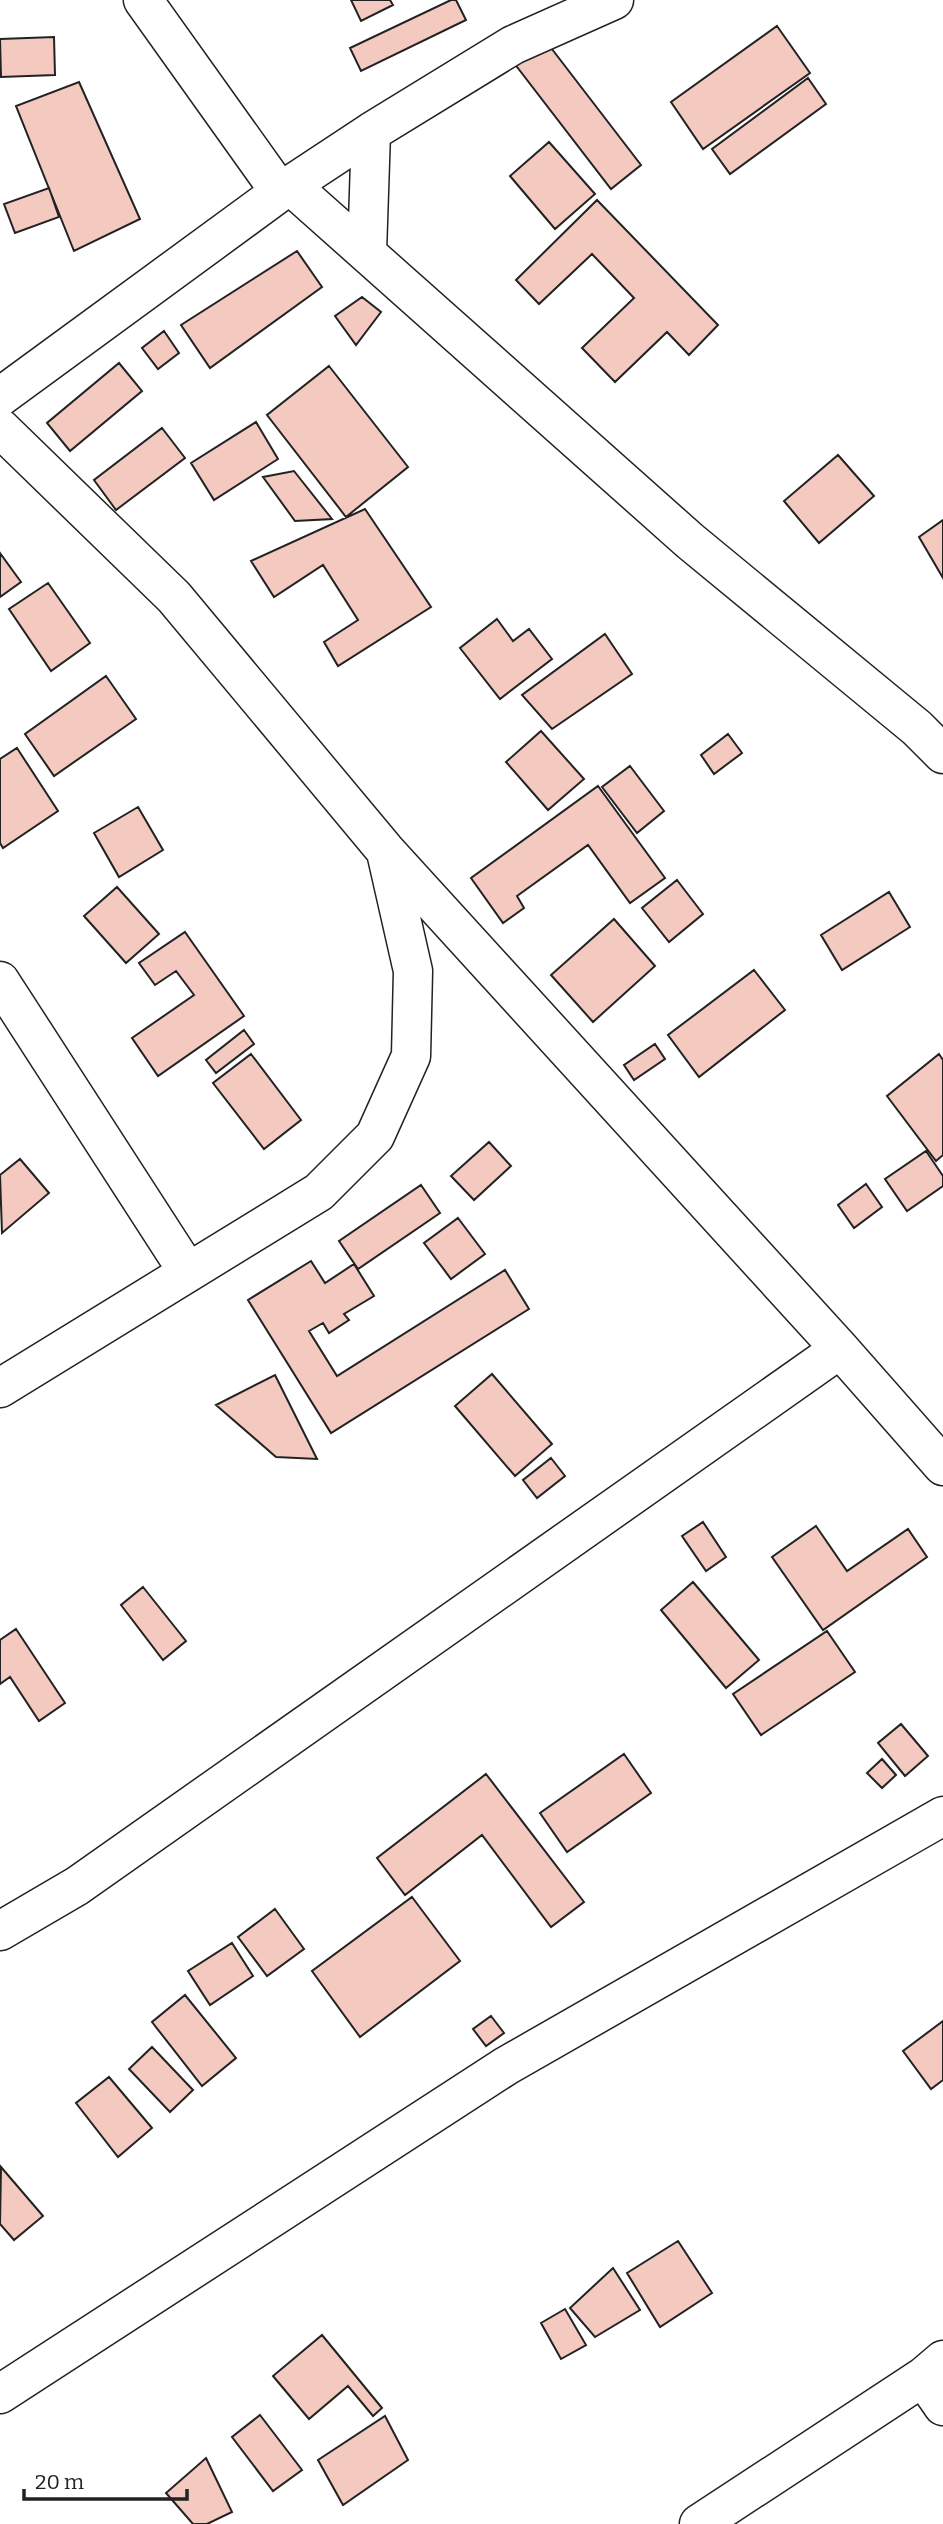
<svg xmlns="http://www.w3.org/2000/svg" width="943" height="2524" viewBox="0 0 943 2524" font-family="Bitter,serif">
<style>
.building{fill:#f3c9c0;stroke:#222;stroke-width:2}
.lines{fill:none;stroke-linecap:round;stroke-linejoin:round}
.minor-casing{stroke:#222;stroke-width:41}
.minor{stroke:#fff;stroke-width:38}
</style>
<rect width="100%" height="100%" fill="#fff"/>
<path class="building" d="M 351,0 L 390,0 L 393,5 L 361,21 Z
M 451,0 L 456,0 L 466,20 L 361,71 L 350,48 Z
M 777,26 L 810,73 L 703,149 L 671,102 Z
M 54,37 L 55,75 L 1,77 L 0,39 Z
M 545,40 L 641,165 L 611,189 L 514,63 Z
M 808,78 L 826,104 L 730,174 L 712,149 Z
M 79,82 L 140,219 L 74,251 L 16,106 Z
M 549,142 L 595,194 L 555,229 L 510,176 Z
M 49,188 L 59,217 L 15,233 L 4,204 Z
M 597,200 L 718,325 L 689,355 L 667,332 L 615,382 L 582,348 L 634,298 L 592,254 L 539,304 L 516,280 Z
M 297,251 L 322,287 L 210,368 L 181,325 Z
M 362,297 L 381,312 L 356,345 L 335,316 Z
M 164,331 L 179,353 L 158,369 L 142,348 Z
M 119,363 L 142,391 L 70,451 L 47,423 Z
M 329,366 L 408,467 L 346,517 L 267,415 Z
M 256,422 L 278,459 L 214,500 L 191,463 Z
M 162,428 L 185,458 L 116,510 L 94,480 Z
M 838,455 L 874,496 L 819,543 L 784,501 Z
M 294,471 L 332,519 L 295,521 L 263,477 Z
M 365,509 L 431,607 L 338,666 L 324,642 L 358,620 L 323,565 L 274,597 L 251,561 Z
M 943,520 L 943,578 L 919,537 Z
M 0,553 L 21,582 L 0,597 Z
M 48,583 L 90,643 L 51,671 L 9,609 Z
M 497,619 L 513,641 L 529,629 L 552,659 L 500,699 L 460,648 Z
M 605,634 L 632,674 L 552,729 L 522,695 Z
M 106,676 L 136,719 L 54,776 L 25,734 Z
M 541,731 L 584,779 L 548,810 L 506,762 Z
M 728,734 L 742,753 L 714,774 L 701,755 Z
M 17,748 L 58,811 L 3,848 L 0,843 L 0,759 Z
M 630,766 L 664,811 L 637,833 L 602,787 Z
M 598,786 L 665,878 L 630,903 L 588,845 L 517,896 L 524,908 L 503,923 L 471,878 Z
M 138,807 L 163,850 L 119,877 L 94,833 Z
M 677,880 L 703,914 L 669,942 L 642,908 Z
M 117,887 L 159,934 L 126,963 L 84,916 Z
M 889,892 L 910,927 L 842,970 L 821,935 Z
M 614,919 L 655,966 L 593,1022 L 551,975 Z
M 185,932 L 244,1016 L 158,1076 L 132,1038 L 194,995 L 176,971 L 155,985 L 139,963 Z
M 754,970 L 785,1010 L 699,1077 L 668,1035 Z
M 244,1030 L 254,1044 L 216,1073 L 206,1060 Z
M 655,1044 L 665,1059 L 634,1080 L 624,1065 Z
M 251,1054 L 301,1120 L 264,1149 L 213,1083 Z
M 939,1054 L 943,1060 L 943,1155 L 936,1161 L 887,1096 Z
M 489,1142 L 511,1166 L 474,1200 L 451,1176 Z
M 926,1151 L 943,1176 L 943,1186 L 907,1211 L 885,1179 Z
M 20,1159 L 49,1193 L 2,1233 L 0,1175 Z
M 866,1184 L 882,1207 L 854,1228 L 838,1205 Z
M 421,1185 L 440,1213 L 358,1269 L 339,1241 Z
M 458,1218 L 485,1254 L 451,1279 L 424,1243 Z
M 311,1261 L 325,1283 L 354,1264 L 374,1296 L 344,1314 L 349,1320 L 329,1333 L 323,1323 L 309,1331 L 337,1376 L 505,1270 L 529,1309 L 331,1433 L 248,1300 Z
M 492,1374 L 552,1444 L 515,1476 L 455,1406 Z
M 275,1375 L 317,1459 L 276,1457 L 216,1405 Z
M 551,1458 L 565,1476 L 537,1498 L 523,1480 Z
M 703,1522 L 726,1557 L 706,1571 L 682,1536 Z
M 816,1526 L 847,1571 L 908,1529 L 927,1557 L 823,1630 L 772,1557 Z
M 693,1582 L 759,1660 L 726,1688 L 661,1610 Z
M 143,1587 L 186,1641 L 163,1660 L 121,1605 Z
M 16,1629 L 65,1703 L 39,1721 L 10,1677 L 0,1684 L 0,1640 Z
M 827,1631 L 855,1672 L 761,1735 L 733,1694 Z
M 901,1724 L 928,1756 L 905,1776 L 878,1743 Z
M 624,1754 L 651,1793 L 567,1852 L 540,1813 Z
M 882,1759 L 896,1775 L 882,1788 L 867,1773 Z
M 486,1774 L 584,1902 L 551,1927 L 482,1835 L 405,1895 L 377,1858 Z
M 412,1897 L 460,1961 L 360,2037 L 312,1971 Z
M 275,1909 L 304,1949 L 267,1976 L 238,1937 Z
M 232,1943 L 253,1976 L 210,2005 L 188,1971 Z
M 185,1995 L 236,2058 L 202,2086 L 152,2022 Z
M 491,2016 L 504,2033 L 486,2046 L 473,2029 Z
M 943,2021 L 943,2080 L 931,2089 L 903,2051 Z
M 152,2047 L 193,2090 L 170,2112 L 129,2069 Z
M 109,2077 L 152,2128 L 118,2157 L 76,2103 Z
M 1,2167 L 43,2216 L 14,2240 L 0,2224 Z
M 678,2241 L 712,2293 L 660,2327 L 627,2273 Z
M 613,2268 L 640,2310 L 595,2337 L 570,2308 Z
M 565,2309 L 586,2345 L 561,2359 L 541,2323 Z
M 322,2335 L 382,2408 L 373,2416 L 348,2386 L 309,2419 L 273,2376 Z
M 260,2415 L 302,2470 L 273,2491 L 232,2437 Z
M 385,2416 L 408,2460 L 343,2505 L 318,2460 Z
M 206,2458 L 232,2512 L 207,2524 L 193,2524 L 166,2493 Z"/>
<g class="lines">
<defs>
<path id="minor" d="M 143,0 L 280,192
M 290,185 L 690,541 L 917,728 L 943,754
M 367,252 L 371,132
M 0,397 L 280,192 L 371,132 L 513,45 L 614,0
M 0,428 L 174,597 L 385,850 L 840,1349 L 943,1466
M 0,981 L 188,1272
M 0,1388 L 319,1192 L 375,1136 L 411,1056 L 413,971 L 386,852
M 0,1931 L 77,1886 L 840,1349
M 923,2377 L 943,2406
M 0,2394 L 506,2066 L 943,1816
M 699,2524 L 923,2377 L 943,2360"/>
</defs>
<use href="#minor" class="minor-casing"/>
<use href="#minor" class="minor"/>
</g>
<path d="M24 2489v10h163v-10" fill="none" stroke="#222222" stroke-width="3.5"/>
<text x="35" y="2489" font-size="21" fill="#222222" stroke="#ffffff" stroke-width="5" paint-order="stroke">20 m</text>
</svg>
